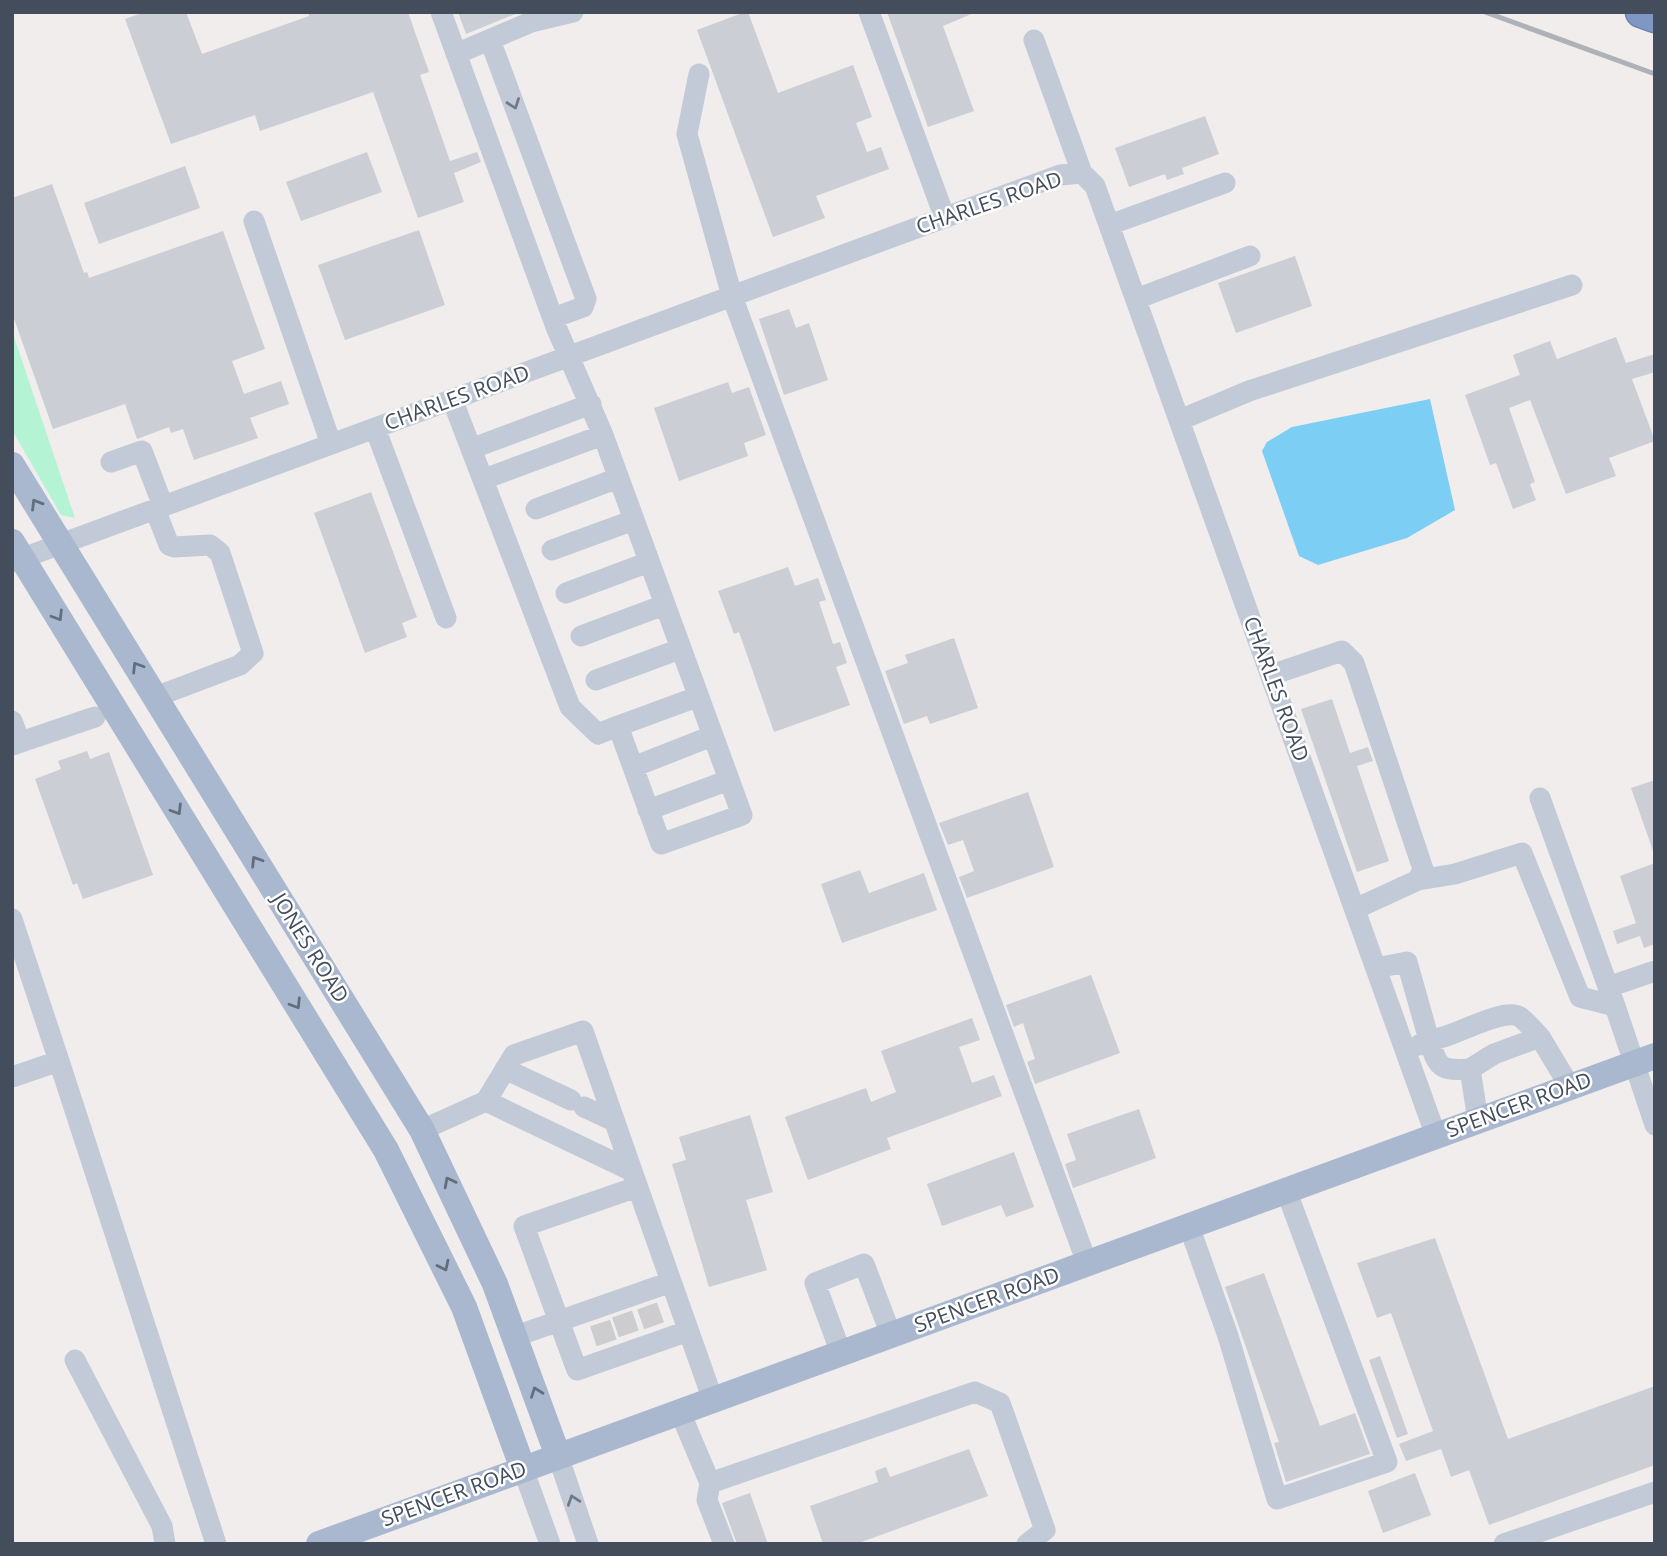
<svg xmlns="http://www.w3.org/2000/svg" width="1667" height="1556" viewBox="0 0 1667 1556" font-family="'Open Sans',sans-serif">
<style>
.green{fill:#b5f3d5}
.water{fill:#7dcef5}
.building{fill:#cbced5}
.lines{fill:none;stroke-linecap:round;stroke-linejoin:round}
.minor-tunnel{stroke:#cdcdcf;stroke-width:21;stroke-dasharray:21 10;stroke-linecap:butt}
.highway-casing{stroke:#6a82ad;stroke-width:33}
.minor{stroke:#c1cad6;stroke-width:21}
.major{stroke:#a9b8cf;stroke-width:26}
.highway{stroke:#7f97c2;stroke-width:30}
.rail{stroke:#aeb1b8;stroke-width:5}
.oneway{stroke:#6f7987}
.oneway2{stroke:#626d7e}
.labels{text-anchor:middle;stroke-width:5;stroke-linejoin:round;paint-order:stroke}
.street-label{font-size:21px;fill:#434d5c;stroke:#fff}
</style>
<rect width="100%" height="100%" fill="#f0edec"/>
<path class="green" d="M 12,331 L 75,518 L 61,515 L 12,430 Z"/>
<path class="water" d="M 1430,399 L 1455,510 L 1407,538 L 1318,565 L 1299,556 L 1262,451 L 1267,442 L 1292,427 Z"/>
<path class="building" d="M 145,12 L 186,12 L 202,54 L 309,16 L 308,12 L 408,12 L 429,72 L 420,75 L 450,161 L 477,152 L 481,162 L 454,173 L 464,202 L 418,218 L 373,92 L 260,131 L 255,115 L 171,144 L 125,19 Z
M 458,12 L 520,12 L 466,34 Z
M 745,12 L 748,12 L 778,93 L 853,65 L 872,117 L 856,123 L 867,152 L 881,147 L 889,169 L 816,196 L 825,218 L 773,237 L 697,30 Z
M 887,12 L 976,12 L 943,26 L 974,111 L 928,127 Z
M 1205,116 L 1219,154 L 1182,168 L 1184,174 L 1167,180 L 1165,174 L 1129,187 L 1115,148 Z
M 367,152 L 382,192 L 301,221 L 286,182 Z
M 185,166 L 200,208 L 99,244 L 84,203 Z
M 52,184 L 84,273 L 87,272 L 89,278 L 223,231 L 265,349 L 232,361 L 244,394 L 281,381 L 289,404 L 250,418 L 258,438 L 194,460 L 183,429 L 171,433 L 169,427 L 137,439 L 125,404 L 53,429 L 12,313 L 12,198 Z
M 419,230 L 445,305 L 345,340 L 318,265 Z
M 1295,256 L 1312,306 L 1236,333 L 1218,283 Z
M 789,309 L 796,328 L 809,323 L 828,380 L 784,395 L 759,319 Z
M 1616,337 L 1626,363 L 1655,354 L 1655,372 L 1632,379 L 1655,441 L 1609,458 L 1616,476 L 1566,494 L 1530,400 L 1509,408 L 1535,482 L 1530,484 L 1536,500 L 1513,509 L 1496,463 L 1490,465 L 1465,395 L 1520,375 L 1513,355 L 1550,341 L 1557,359 Z
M 728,382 L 732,393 L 749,387 L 766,435 L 744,443 L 748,456 L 679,481 L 654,408 Z
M 371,492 L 417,617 L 402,623 L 407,637 L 365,653 L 314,513 Z
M 788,567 L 795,586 L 818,578 L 826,600 L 819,602 L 833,644 L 840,642 L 847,663 L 836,667 L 850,705 L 774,732 L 739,632 L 734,634 L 718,591 Z
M 954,638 L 978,708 L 930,724 L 927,716 L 904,724 L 885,671 L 908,663 L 905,655 Z
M 1332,699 L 1350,753 L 1368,747 L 1373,761 L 1357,766 L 1389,861 L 1357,872 L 1301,709 Z
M 87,751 L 90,759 L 109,752 L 153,875 L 83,899 L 77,883 L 73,885 L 35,779 L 61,769 L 58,761 Z
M 1655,780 L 1655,851 L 1653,851 L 1631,788 Z
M 1028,792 L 1054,867 L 967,898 L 959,877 L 974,871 L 963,840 L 948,845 L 939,823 Z
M 1655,863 L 1655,944 L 1644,948 L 1640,936 L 1617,944 L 1613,931 L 1636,923 L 1620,876 Z
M 860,870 L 869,893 L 924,873 L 937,910 L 842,943 L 821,884 Z
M 1091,975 L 1120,1053 L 1035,1084 L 1027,1062 L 1035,1059 L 1023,1023 L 1014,1027 L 1006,1005 Z
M 972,1018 L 980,1040 L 959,1047 L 972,1083 L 994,1075 L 1002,1096 L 887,1138 L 891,1149 L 808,1180 L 785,1117 L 866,1088 L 871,1102 L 896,1092 L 881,1051 Z
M 1139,1109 L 1156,1158 L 1073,1188 L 1065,1164 L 1076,1160 L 1067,1134 Z
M 750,1115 L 773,1192 L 746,1200 L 767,1270 L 709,1287 L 672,1164 L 686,1160 L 679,1137 Z
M 1014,1152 L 1034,1207 L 1006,1217 L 1001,1205 L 942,1226 L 927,1184 Z
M 1435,1238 L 1508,1439 L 1655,1386 L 1655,1465 L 1489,1525 L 1469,1470 L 1451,1477 L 1441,1449 L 1406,1461 L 1399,1444 L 1433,1431 L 1391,1313 L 1377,1318 L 1357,1263 Z
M 1264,1273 L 1320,1426 L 1355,1413 L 1370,1454 L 1286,1482 L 1274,1443 L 1279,1442 L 1225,1287 Z
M 1380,1356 L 1408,1434 L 1397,1438 L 1369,1360 Z
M 969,1449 L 988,1496 L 856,1544 L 823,1544 L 810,1506 L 878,1482 L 875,1471 L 886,1467 L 890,1477 Z
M 1415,1473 L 1431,1515 L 1383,1533 L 1368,1491 Z
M 750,1493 L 768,1544 L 737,1544 L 722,1503 Z"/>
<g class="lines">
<path class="minor-tunnel" d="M 647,1306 L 656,1331
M 622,1314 L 631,1340
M 600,1323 L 608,1347"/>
<defs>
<path id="highway" d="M 1641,12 L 1655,17"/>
</defs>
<use href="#highway" class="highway-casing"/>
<path class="minor" d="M 441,12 L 556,327 L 603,435 L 742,815 L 661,844 L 618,726 L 598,734 L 570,707 L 452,399
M 869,12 L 945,218
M 490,40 L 586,299 L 583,307 L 553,318
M 1034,40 L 1082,173
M 456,54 L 531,22 L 573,12
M 699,74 L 687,134 L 732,296 L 1087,1263
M 254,221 L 331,444
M 1109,225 L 1225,183
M 1136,299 L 1250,256
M 1180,420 L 1249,391 L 1572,285
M 375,428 L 446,618
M 473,448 L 591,404
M 111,462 L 142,451 L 163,506
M 484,479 L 603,435
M 536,509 L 618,478
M 552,550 L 634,520
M 12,562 L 1060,175 L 1082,173 L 1095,186 L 1436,1136
M 566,593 L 649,562
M 581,636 L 664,605
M 1271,675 L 1342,651 L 1354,663 L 1423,869 L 1418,880 L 1355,909
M 596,680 L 680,649
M 155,697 L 240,665 L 253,653 L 220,553 L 210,545 L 174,547 L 169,545 L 155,509
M 12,721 L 20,742
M 618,726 L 697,697
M 12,745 L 95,717
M 633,767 L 712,736
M 1540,798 L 1615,1006
M 648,810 L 729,780
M 1418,880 L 1455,874 L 1522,853 L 1580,997 L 1615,1006 L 1655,1125
M 12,919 L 59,1061 L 12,1077
M 1376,968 L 1407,962 L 1429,1040 L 1419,1045
M 1608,987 L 1655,971
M 59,1061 L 216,1544
M 505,1069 L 571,1100
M 1470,1069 C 1440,1071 1438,1068 1429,1040 C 1453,1039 1502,1006 1520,1017 C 1527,1022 1534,1031 1540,1037
M 486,1101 L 514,1055 L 583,1031 L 632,1171
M 584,1107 L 614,1121
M 1478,1120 L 1470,1069 L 1494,1054 L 1540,1037 L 1570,1087
M 422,1130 L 486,1101 L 632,1171 L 713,1400
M 637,1187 L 524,1226 L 577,1370 L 688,1331
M 1189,1226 L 1228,1336 L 1277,1499 L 1387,1462 L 1286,1190
M 516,1336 L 671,1282
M 841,1353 L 815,1283 L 864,1264 L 891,1335
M 75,1360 L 162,1526 L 165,1544
M 680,1412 L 710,1483 L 975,1392 L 1000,1403 L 1045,1530 L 1027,1544
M 558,1456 L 588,1544
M 523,1469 L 550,1544
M 710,1483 L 707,1500 L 724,1544
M 1504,1544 L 1655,1492"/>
<path class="major" d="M 12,465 L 422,1130 L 495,1284 L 558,1456
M 12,542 L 386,1150 L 464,1307 L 523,1469
M 319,1544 L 1655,1056"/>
<use href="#highway" class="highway"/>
<path class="rail" d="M 1485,12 L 1655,74"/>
</g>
<defs><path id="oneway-chevron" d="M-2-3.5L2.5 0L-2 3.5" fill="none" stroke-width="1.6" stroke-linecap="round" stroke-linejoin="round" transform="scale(1.75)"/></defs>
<g class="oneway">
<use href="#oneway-chevron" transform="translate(514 104) rotate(70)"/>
<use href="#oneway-chevron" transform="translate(573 1500) rotate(-109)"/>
</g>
<g class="oneway2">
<use href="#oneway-chevron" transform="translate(36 504) rotate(-121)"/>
<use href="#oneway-chevron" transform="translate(58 616) rotate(58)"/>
<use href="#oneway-chevron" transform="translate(137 667) rotate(-122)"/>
<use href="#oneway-chevron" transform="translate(177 810) rotate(58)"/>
<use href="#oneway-chevron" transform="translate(256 861) rotate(-122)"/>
<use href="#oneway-chevron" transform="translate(296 1004) rotate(58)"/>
<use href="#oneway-chevron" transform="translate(449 1182) rotate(-117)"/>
<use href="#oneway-chevron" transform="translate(444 1266) rotate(64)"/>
<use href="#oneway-chevron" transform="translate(536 1392) rotate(-110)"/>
</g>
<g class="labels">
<g class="street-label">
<text transform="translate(989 203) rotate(-19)" y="7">CHARLES ROAD</text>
<text transform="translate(457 398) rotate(-20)" y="7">CHARLES ROAD</text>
<text transform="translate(1276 689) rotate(70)" y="7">CHARLES ROAD</text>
<text transform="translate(310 948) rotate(58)" y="7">JONES ROAD</text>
<text transform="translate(1519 1105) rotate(-20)" y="7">SPENCER ROAD</text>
<text transform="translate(987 1300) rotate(-20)" y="7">SPENCER ROAD</text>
<text transform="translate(454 1494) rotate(-20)" y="7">SPENCER ROAD</text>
</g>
</g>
<rect width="1667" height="1556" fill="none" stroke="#434d5c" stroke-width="28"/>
</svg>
